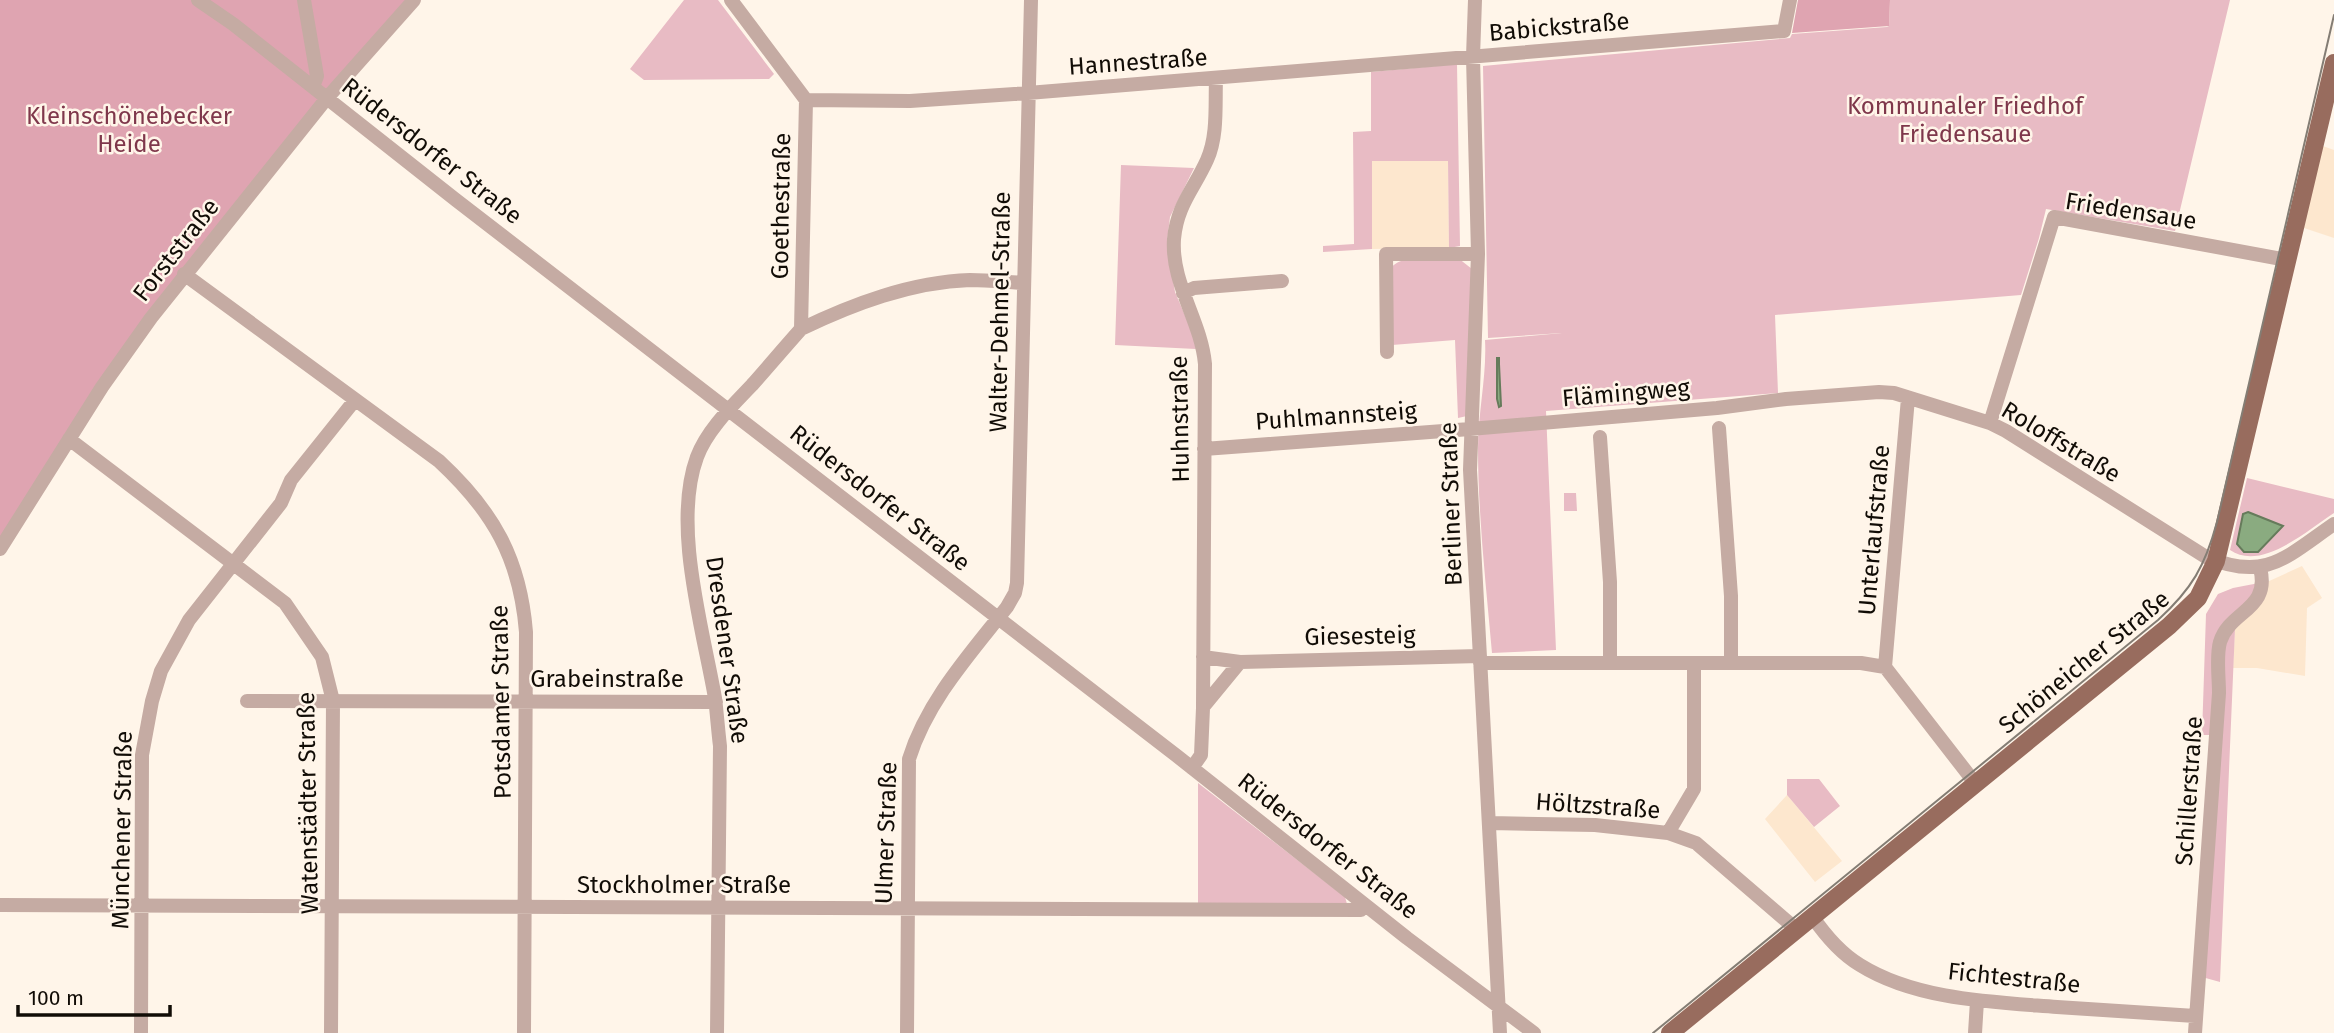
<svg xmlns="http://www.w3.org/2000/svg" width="2334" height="1033" viewBox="0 0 2334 1033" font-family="'Fira Sans',sans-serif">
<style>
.built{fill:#fde7ce}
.green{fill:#e8bbc4}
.forest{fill:#dfa4b1}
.water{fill:#8aab80;stroke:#667b5b;stroke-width:2}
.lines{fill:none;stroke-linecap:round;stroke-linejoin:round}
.minor{stroke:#c5aba3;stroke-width:14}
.major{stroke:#986c5e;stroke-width:18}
.tram{stroke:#847d74;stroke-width:2}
.labels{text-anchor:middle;stroke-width:5;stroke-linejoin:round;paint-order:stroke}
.street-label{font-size:24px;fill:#110c06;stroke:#fff5e9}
.park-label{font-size:24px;fill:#7f374b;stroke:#fff5e9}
</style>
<rect width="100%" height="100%" fill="#fff5e9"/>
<path class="built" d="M 2320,145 L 2334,150 L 2334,238 L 2301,227 Z
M 1372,161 L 1448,161 L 1449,248 L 1372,249 Z
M 2302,566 L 2322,598 L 2307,608 L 2305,676 L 2257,668 L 2233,668 L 2235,629 L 2266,594 L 2267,582 Z
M 1787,795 L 1842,861 L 1815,882 L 1765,819 Z"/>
<path class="green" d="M 684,0 L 718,0 L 774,74 L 769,79 L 644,80 L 630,69 Z
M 1890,0 L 2230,0 L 2175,231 L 2046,209 L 2039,238 L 2021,295 L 1775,315 L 1778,393 L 1546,411 L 1556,650 L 1492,653 C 1486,585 1478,516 1478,448 C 1478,412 1487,375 1485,340 L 1562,333 L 1488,338 L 1483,66 L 1790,38 L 1792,34 L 1887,27 L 1889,26 Z
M 1457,64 L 1460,246 L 1449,248 L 1448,161 L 1372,161 L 1372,249 L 1323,252 L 1323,246 L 1354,244 L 1353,132 L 1371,131 L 1371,72 Z
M 1121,165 L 1194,168 L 1170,217 L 1167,242 L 1175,292 L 1192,332 L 1196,349 L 1115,345 Z
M 1458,258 L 1472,269 L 1467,416 L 1458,418 L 1455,340 L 1392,345 L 1391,268 C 1402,253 1440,258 1458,258 Z
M 2247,478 L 2334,499 L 2334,513 C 2308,530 2261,572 2230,550 Z
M 1564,493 L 1576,493 L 1577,511 L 1564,511 Z
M 2259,583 L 2256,593 L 2225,625 L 2211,735 L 2202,735 L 2206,614 L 2218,594 L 2233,588 Z
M 2235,629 L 2220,982 L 2202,977 L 2225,649 L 2227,638 Z
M 1787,779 L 1819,779 L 1840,806 L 1814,827 L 1787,795 Z
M 1198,783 L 1345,897 L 1347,904 L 1198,904 Z"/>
<path class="forest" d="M 0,0 L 411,0 L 268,162 L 0,540 Z
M 1798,0 L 1890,0 L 1889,26 L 1792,33 Z"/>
<path class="water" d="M 1497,358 L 1499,358 L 1499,364 L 1501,406 L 1499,407 L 1497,399 Z
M 2248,512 L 2283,526 L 2258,552 L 2244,552 L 2237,544 L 2243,514 Z"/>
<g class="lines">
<path class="minor" d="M 198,0 L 233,24 L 456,200 L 1177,756 L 1407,938 L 1534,1033
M 304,0 L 317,76 L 313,87
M 1475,0 L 1473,57 L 1478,254 L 1470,470 L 1500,1033
M 806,100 L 910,101 L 1028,93 L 1784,31 L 1790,0
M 184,274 L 439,461 C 493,511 520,558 526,632 L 524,1033
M 1183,293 L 1194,288 L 1282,281
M 801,329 C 853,304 911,282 970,280 C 988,280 1006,282 1024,283
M 1387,352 L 1386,254 L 1478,254
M 1990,423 L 2054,217 L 2287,260
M 1719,428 L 1731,596 L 1731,663
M 1600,437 L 1610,582 L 1610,663
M 69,439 L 285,603 L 322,657 L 333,701 L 331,1033
M 1204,449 L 1470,429 L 1717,408 L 1786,399 L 1879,392 L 1894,393 L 1990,423 L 2006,431 L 2206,557 C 2266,582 2286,557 2334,524
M 0,549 L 102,387 L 151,318 L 327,98 L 414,0
M 1203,657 L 1240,662 L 1480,656
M 1480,663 L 1861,663 L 1885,667 L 1975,783
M 1885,667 L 1908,398
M 247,701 L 716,702
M 1203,707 L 1240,662
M 1192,768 L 1201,755 L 1203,708 L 1205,364 C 1201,320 1171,284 1174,239 C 1177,205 1194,189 1207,160 C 1218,136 1215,105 1216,79
M 1490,823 L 1595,825 L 1668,833 L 1696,843 L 1796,929
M 1668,833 L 1694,789 L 1694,663
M 0,905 L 1361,910 L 1365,905
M 1812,916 C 1825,935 1840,953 1860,965 C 1916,1000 1993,1002 2057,1007 C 2103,1010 2149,1013 2195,1016
M 141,1033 L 142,755 L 152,701 L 161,671 L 189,620 L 281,503 L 291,480 L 355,400
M 717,1033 L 720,746 C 718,730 717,714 715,698 C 703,629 672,525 697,457 C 707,430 732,406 752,385 C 768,367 784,348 801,329 L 806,100 L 731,0
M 907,1033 L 909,759 C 927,701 970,654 1007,607 L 1015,593 L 1017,583 L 1031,0
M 1975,1033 L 1977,1001
M 2195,1033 L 2219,693 C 2219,677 2216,656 2220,642 C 2230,610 2271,610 2260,568"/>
<path class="major" d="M 1670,1033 L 2169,626 L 2198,598 L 2216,561 L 2334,63"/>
<path class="tram" d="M 1653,1033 L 2158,620 C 2192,589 2205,566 2217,522 L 2334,15"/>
</g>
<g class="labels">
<g class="street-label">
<text transform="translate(1559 27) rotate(-5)" y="8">Babickstraße</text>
<text transform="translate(1138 62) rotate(-4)" y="8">Hannestraße</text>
<text transform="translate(432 151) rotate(38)" y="8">Rüdersdorfer Straße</text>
<text transform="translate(781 206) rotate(-89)" y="8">Goethestraße</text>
<text transform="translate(2131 211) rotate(9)" y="8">Friedensaue</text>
<text transform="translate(176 250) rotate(-52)" y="8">Forststraße</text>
<text transform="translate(1000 312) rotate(-89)" y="8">Walter-Dehmel-Straße</text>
<text transform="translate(1626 393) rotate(-5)" y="8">Flämingweg</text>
<text transform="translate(1336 416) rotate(-4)" y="8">Puhlmannsteig</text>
<text transform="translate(1180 419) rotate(-91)" y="8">Huhnstraße</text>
<text transform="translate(2061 442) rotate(31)" y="8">Roloffstraße</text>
<text transform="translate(880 498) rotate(38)" y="8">Rüdersdorfer Straße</text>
<text transform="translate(1451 504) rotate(-92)" y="8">Berliner Straße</text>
<text transform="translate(1874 530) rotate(-85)" y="8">Unterlaufstraße</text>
<text transform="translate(1360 636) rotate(-1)" y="8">Giesesteig</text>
<text transform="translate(727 650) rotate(82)" y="8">Dresdener Straße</text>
<text transform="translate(2084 662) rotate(-39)" y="8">Schöneicher Straße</text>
<text x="607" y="687">Grabeinstraße</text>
<text transform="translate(501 702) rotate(-91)" y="8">Potsdamer Straße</text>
<text transform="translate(2189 791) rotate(-86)" y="8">Schillerstraße</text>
<text transform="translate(308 803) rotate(-91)" y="8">Watenstädter Straße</text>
<text transform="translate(1598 806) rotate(4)" y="8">Höltzstraße</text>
<text transform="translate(122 830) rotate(-89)" y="8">Münchener Straße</text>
<text transform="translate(886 833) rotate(-88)" y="8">Ulmer Straße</text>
<text transform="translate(1328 846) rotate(38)" y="8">Rüdersdorfer Straße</text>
<text x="684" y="893">Stockholmer Straße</text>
<text transform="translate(2014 978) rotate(6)" y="8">Fichtestraße</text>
</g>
<g class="park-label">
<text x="1965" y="114">Kommunaler Friedhof<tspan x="1965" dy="28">Friedensaue</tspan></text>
<text x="129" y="124">Kleinschönebecker<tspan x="129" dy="28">Heide</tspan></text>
</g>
</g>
<path d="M18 1005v10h152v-10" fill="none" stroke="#110c06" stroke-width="3.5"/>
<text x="28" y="1005" font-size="21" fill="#110c06" stroke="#fff5e9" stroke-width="5" paint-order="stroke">100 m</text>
</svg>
